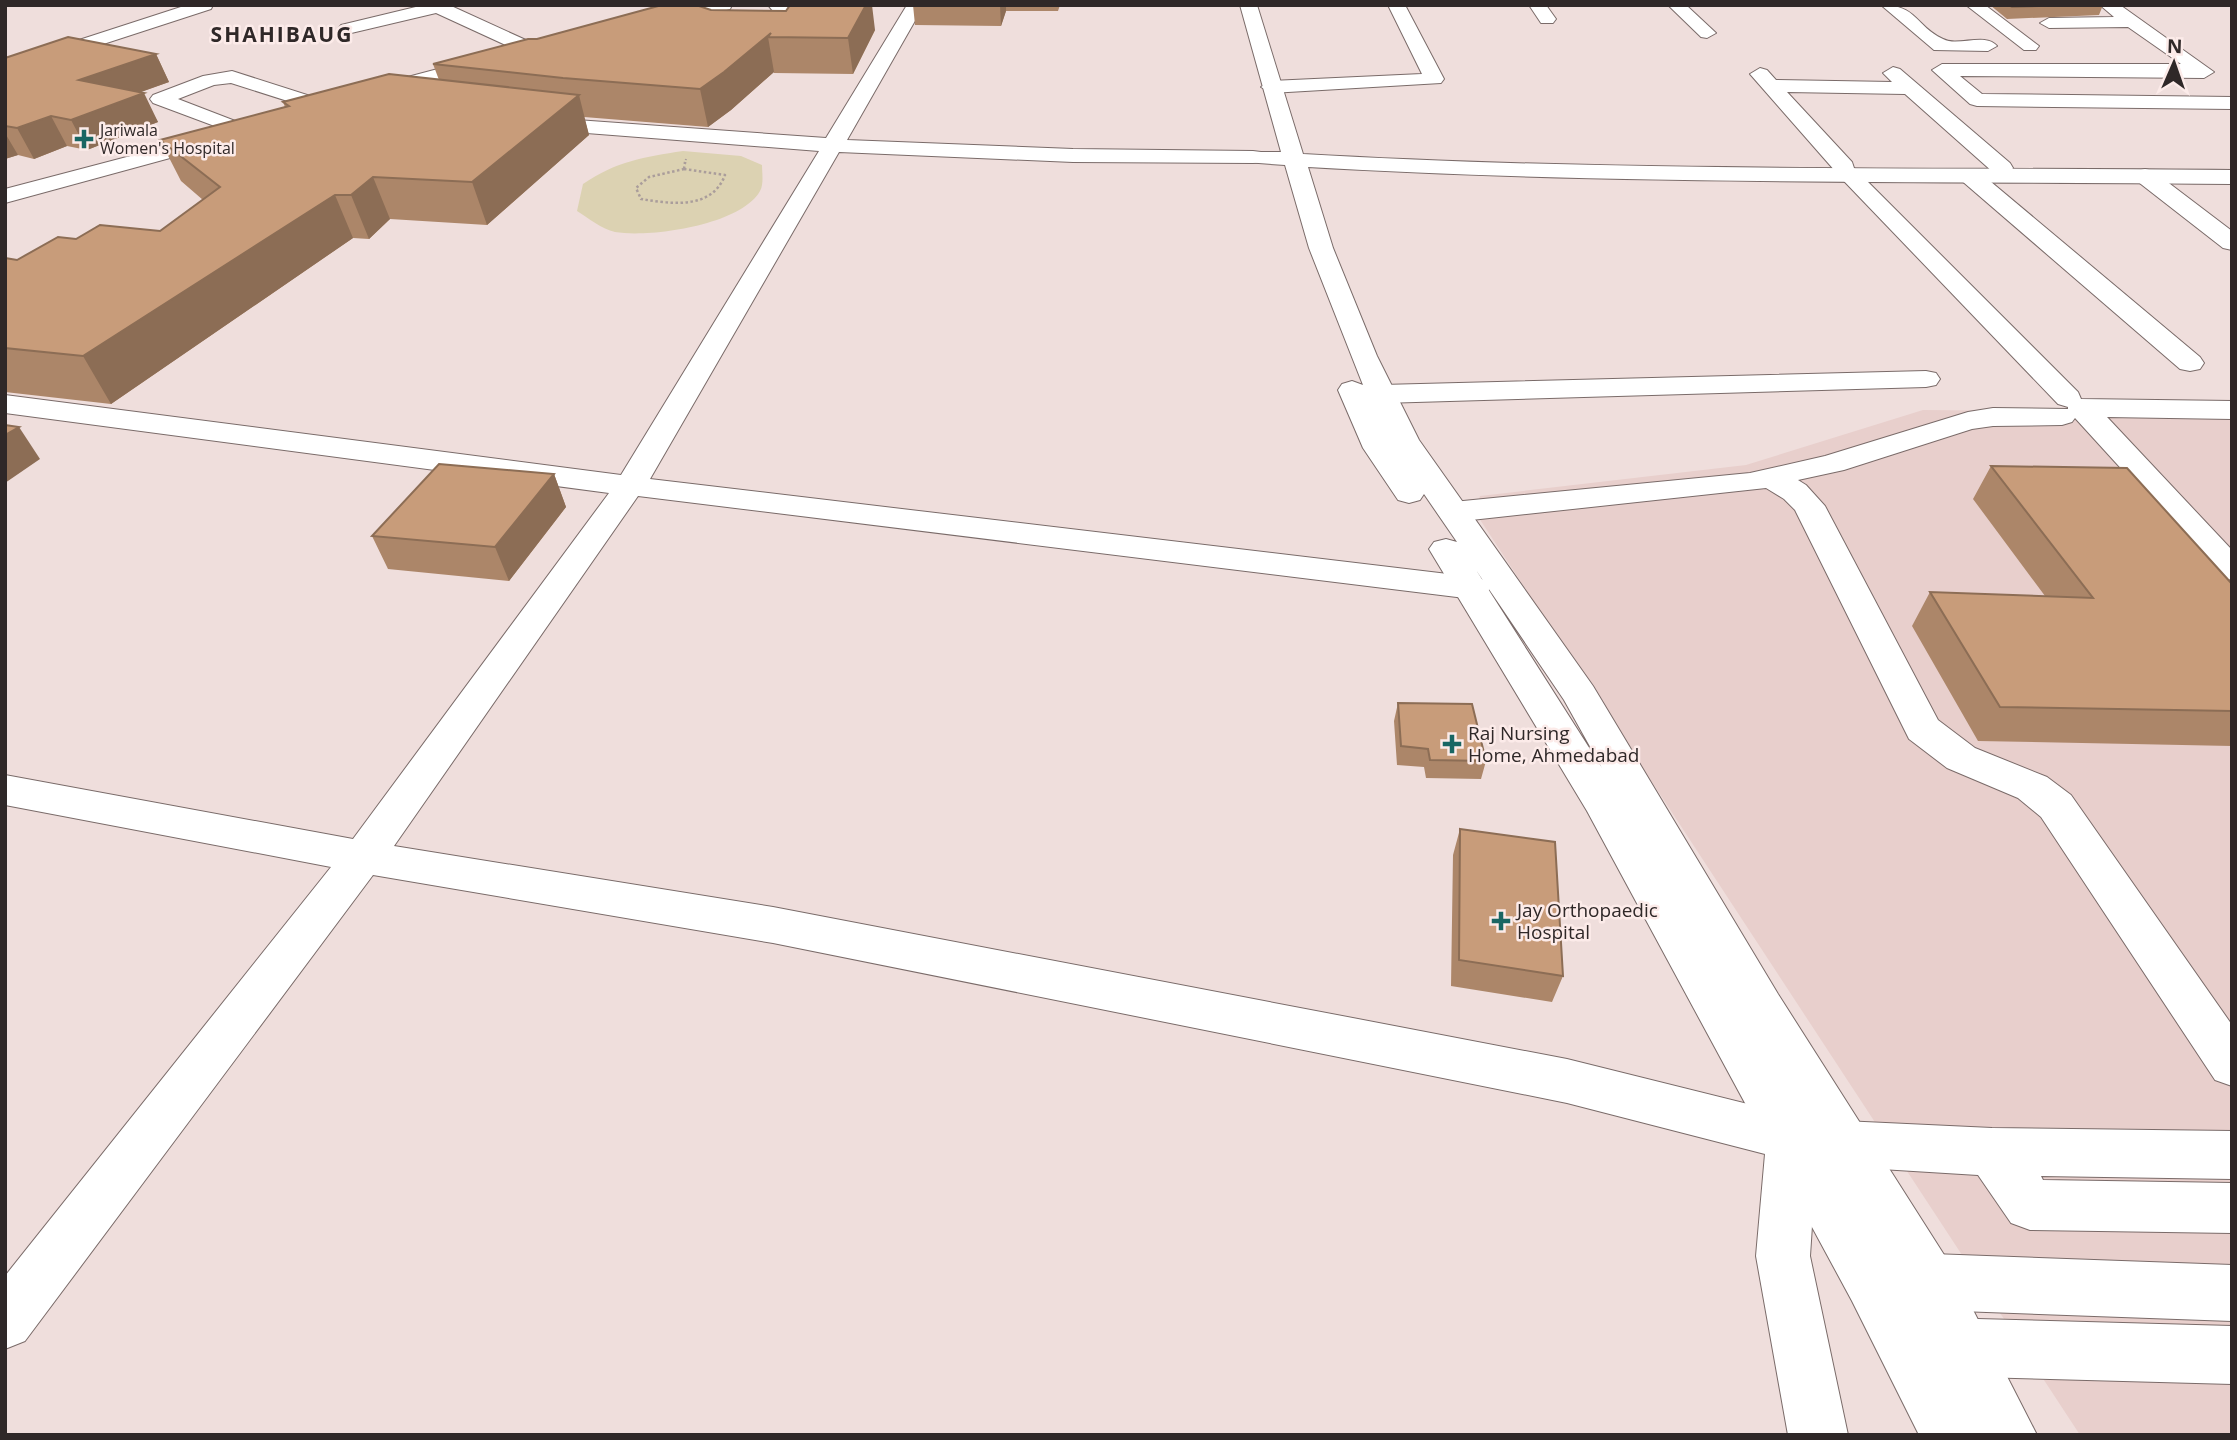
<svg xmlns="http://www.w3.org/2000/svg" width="2237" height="1440" viewBox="0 0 2237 1440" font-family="'Open Sans',sans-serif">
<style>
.built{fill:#e8cfcc}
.green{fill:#dcd2b2}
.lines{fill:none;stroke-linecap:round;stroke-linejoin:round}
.minor-casing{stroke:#7a6b69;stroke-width:2}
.major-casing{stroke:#7a6b69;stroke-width:2}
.path-far1{stroke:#aa9d9b;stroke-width:2;stroke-dasharray:2 2;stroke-linecap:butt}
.path{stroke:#aa9d9b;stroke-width:2.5;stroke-dasharray:2.5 2.5;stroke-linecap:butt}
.minor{fill:#fff;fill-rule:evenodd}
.major{fill:#fff;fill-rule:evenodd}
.wall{fill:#ac8669}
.shaded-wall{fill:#8c6d55}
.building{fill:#c89c7a;stroke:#8c6d55;stroke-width:2}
.poi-dot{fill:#196663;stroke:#fcebe9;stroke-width:2.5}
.labels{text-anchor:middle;stroke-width:5;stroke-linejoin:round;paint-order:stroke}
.far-poi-label{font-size:16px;fill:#2f2828;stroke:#fcebe9;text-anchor:start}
.poi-label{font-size:19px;fill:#2f2828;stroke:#fcebe9;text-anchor:start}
.far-district-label{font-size:21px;font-weight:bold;letter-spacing:2px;fill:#2f2828;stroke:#fcebe9}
</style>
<rect width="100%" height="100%" fill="#efdedc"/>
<path class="built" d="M 1923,410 L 2232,413 L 2232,1435 L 2080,1435 L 1475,512 L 1480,496 L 1746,465 Z"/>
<path class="green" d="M 683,151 L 741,156 L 762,165 C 762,173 764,184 760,191 C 741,225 650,238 615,232 C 602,229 588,218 577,211 L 583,184 C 617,161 644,157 683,151 Z"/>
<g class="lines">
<defs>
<path id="minor" d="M 187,5 L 213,5 L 211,9 L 5,76 L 5,64 Z
M 424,5 L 449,5 L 539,46 L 541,50 L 532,56 L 525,54 L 436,13 L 347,34 L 338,29 L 341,25 Z
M 768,5 L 787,5 L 791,10 C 780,28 742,42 726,25 C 739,13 759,25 773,11 Z
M 907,5 L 924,5 L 847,140 L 1073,149 L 1253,151 L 1261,152 L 1264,157 L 1261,162 L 1253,163 L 1073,162 L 839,152 L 650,479 L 1473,577 L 1485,580 L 1490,588 L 1485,596 L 1473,599 L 638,496 L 394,846 L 773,907 L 1567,1059 L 1792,1115 L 1843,1121 L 1992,1128 L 2232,1131 L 2232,1179 L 2041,1176 L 2043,1180 L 2232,1183 L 2232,1233 L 2030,1230 L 2011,1223 L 1978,1175 L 1816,1165 L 1810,1256 L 1848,1435 L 1788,1435 L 1756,1256 L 1765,1154 L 1567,1103 L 773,943 L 373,875 L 25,1341 L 5,1349 L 5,1276 L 331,867 L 5,805 L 5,775 L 353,839 L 609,493 L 5,413 L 5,395 L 621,475 L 819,151 L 535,129 L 528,127 L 525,123 L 528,119 L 535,117 L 826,138 Z
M 1388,5 L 1405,5 L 1444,79 L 1441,83 L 1271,93 L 1261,87 L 1271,81 L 1422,74 Z
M 1529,5 L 1546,5 L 1556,19 L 1553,23 L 1541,23 Z
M 1668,5 L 1686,5 L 1716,33 L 1707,38 L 1701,37 Z
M 1881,5 C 1918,5 1915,26 1943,39 C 1958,47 1985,32 1997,46 L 1988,51 L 1934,50 Z
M 1966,5 L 1985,5 L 2039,46 L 2036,50 L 2024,50 Z
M 2100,5 L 2120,5 L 2214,72 L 2204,78 L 1960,76 L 1982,94 L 2232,97 L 2232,109 L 1977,106 L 1970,104 L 1932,70 L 1942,64 L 2181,64 L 2128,27 L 2049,28 L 2040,23 L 2049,18 L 2114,17 Z
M 1893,67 L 1900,69 L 2010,163 L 2013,168 L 2010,173 L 1994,173 L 1905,94 L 1787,92 L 1852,162 L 1854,168 L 2078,392 L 2081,399 L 2232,401 L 2232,419 L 2107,417 L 2232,550 L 2232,580 L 2220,577 L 2075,418 L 2072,422 L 2062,425 L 1993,426 L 1972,429 L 1844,470 L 1798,480 L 1806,485 L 1825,506 L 1938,720 L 1975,748 L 2047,777 L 2071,795 L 2232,1025 L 2232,1086 L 2215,1080 L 2041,817 L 2018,798 L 1947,768 L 1909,739 L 1795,510 L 1784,499 L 1766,488 L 1453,522 L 1442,519 L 1437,512 L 1442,505 L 1453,502 L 1750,473 L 1825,456 L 1968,412 L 1993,408 L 2068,409 L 2068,407 L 2058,404 L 1842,179 L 1840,173 L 1836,172 L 1750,74 L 1760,68 L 1767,70 L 1776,80 L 1892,82 L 1883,73 Z
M 232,71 L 329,102 L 332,106 L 329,110 L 322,112 L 231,83 L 214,85 L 178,99 L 243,124 L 246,128 L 243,132 L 236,134 L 153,103 L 150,99 L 153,95 L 203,76 Z
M 1970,169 L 1978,171 L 2200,357 L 2204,363 L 2200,369 L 2190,371 L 2180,369 L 1962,181 L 1959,176 L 1962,171 Z
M 2145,169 L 2153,171 L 2232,231 L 2232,250 L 2223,248 L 2137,181 L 2134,176 L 2137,171 Z
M 1926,371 L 1936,373 L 1940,379 L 1936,385 L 1926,387 L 1382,403 L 1372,400 L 1368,394 L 1372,388 L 1382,385 Z
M 1905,1253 L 2232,1265 L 2232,1321 L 1905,1309 L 1885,1301 L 1877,1281 L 1885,1261 Z
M 1940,1318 L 2232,1326 L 2232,1384 L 1940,1376 L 1920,1367 L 1911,1347 L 1920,1327 Z"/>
<path id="major" d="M 705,5 L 732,5 L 730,9 L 659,29 L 650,24 L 653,20 Z
M 1240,5 L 1257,5 L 1303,154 C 1612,172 1923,167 2232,170 L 2232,184 C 1924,181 1615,185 1308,167 L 1333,248 L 1377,356 L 1419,440 L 1593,686 L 1778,994 L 1948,1261 L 2037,1435 L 1919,1435 L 1852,1301 L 1587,811 L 1429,549 L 1434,542 L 1446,539 L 1457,542 L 1424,494 L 1420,500 L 1409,503 L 1398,500 L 1363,448 L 1338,390 L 1342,384 L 1352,381 L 1363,385 L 1309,248 L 1285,165 L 1245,162 L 1242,157 L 1245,152 L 1281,152 ZM 1476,570 L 1564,700 L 1602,768 Z
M 487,56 L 496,62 L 494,66 L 373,98 L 363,92 L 366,88 Z
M 218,133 L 225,135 L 229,139 L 225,143 L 5,203 L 5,189 Z"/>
</defs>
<use href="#minor" class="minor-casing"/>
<use href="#major" class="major-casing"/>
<path class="path-far1" d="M 685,164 L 686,159"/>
<path class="path" d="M 684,169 L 725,175 C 712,210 671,204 641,199 L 636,188 L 649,177 Z
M 684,169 L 685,162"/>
<use href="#minor" class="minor"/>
<use href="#major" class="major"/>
</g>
<path class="wall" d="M 913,5 L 1060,5 L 1058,11 L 1006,11 L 1001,26 L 915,25 Z
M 1990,5 L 2103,5 L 2099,15 L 2007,19 Z
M 711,10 L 875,30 L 853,74 L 774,73 L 774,72 L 731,110 L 708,127 L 584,117 L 589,135 L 487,225 L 390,219 L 369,239 L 353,238 L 111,404 L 5,392 L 5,258 L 17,260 L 76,239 L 160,231 L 203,200 L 181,181 L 160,140 L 285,107 L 283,102 L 439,80 L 433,64 L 537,39 Z
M 156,54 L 169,82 L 140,92 L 158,122 L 87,150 L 67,146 L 34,159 L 18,155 L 5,159 L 5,58 Z
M 1991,466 L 2232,584 L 2232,746 L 1978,741 L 1912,626 L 1930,592 L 2045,596 L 1973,499 Z
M 554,474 L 566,507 L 509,581 L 388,569 L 372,536 Z
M 1398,703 L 1486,761 L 1481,779 L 1426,778 L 1424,767 L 1397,765 L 1394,721 Z
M 1460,829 L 1563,976 L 1552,1002 L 1451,986 L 1453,855 Z"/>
<path class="shaded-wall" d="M 866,5 L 872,5 L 875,30 L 853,74 L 848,38 Z
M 1000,5 L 1006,5 L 1006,11 L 1001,26 Z
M 771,33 L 768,37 L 774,72 L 731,110 L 708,127 L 700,89 Z
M 156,54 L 169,82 L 94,109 L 79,80 Z
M 144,93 L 158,122 L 87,150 L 71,120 Z
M 579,95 L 589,135 L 487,225 L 472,182 Z
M 51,116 L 67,146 L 34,159 L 17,128 Z
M 5,133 L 18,155 L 5,159 Z
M 373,177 L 390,219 L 369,239 L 351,195 Z
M 335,195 L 353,238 L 111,404 L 83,356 Z
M 19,427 L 40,459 L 5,483 L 5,435 Z
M 554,474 L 566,507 L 509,581 L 495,547 Z"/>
<path class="building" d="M 662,5 L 696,5 L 711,10 L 786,11 L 790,5 L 866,5 L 848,38 L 768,37 L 771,33 L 724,72 L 700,89 L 563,78 L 433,64 L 528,39 L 537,39 Z
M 2009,5 L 2065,5 L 2012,7 Z
M 68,37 L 156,54 L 79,80 L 144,93 L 71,120 L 51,116 L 17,128 L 5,126 L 5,58 Z
M 389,74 L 579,95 L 472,182 L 373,177 L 351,195 L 335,195 L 83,356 L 5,348 L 5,258 L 17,260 L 58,237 L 76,239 L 100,225 L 160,231 L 220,187 L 160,140 L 289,106 L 283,102 Z
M 5,425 L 19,427 L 5,435 Z
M 439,464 L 554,474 L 495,547 L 372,536 Z
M 1991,466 L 2127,468 L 2232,584 L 2232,711 L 2000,707 L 1930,592 L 2093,598 Z
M 1398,703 L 1472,704 L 1486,761 L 1430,760 L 1428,749 L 1401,746 Z
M 1460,829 L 1555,842 L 1563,976 L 1459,960 Z"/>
<g class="poi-dot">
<path d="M80.5 128.5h7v7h7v7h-7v7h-7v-7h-7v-7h7z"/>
<path d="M1448.5 733.5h7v7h7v7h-7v7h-7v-7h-7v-7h7z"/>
<path d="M1497.5 910.5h7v7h7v7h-7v7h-7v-7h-7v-7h7z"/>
</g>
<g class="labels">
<g class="far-poi-label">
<text x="100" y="136">Jariwala<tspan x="100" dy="18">Women's Hospital</tspan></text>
</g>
<g class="poi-label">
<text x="1468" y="740">Raj Nursing<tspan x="1468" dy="22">Home, Ahmedabad</tspan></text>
<text x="1517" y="917">Jay Orthopaedic<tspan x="1517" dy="22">Hospital</tspan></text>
</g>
<g class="far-district-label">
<text x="282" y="42">SHAHIBAUG</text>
</g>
</g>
<rect width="2237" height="1440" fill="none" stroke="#2f2828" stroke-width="14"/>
<g transform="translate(2174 63) rotate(2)" stroke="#fcebe9" stroke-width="5" paint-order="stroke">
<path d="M0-5L12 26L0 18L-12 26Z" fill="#2f2828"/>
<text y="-10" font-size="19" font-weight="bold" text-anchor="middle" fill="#2f2828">N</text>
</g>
</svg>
